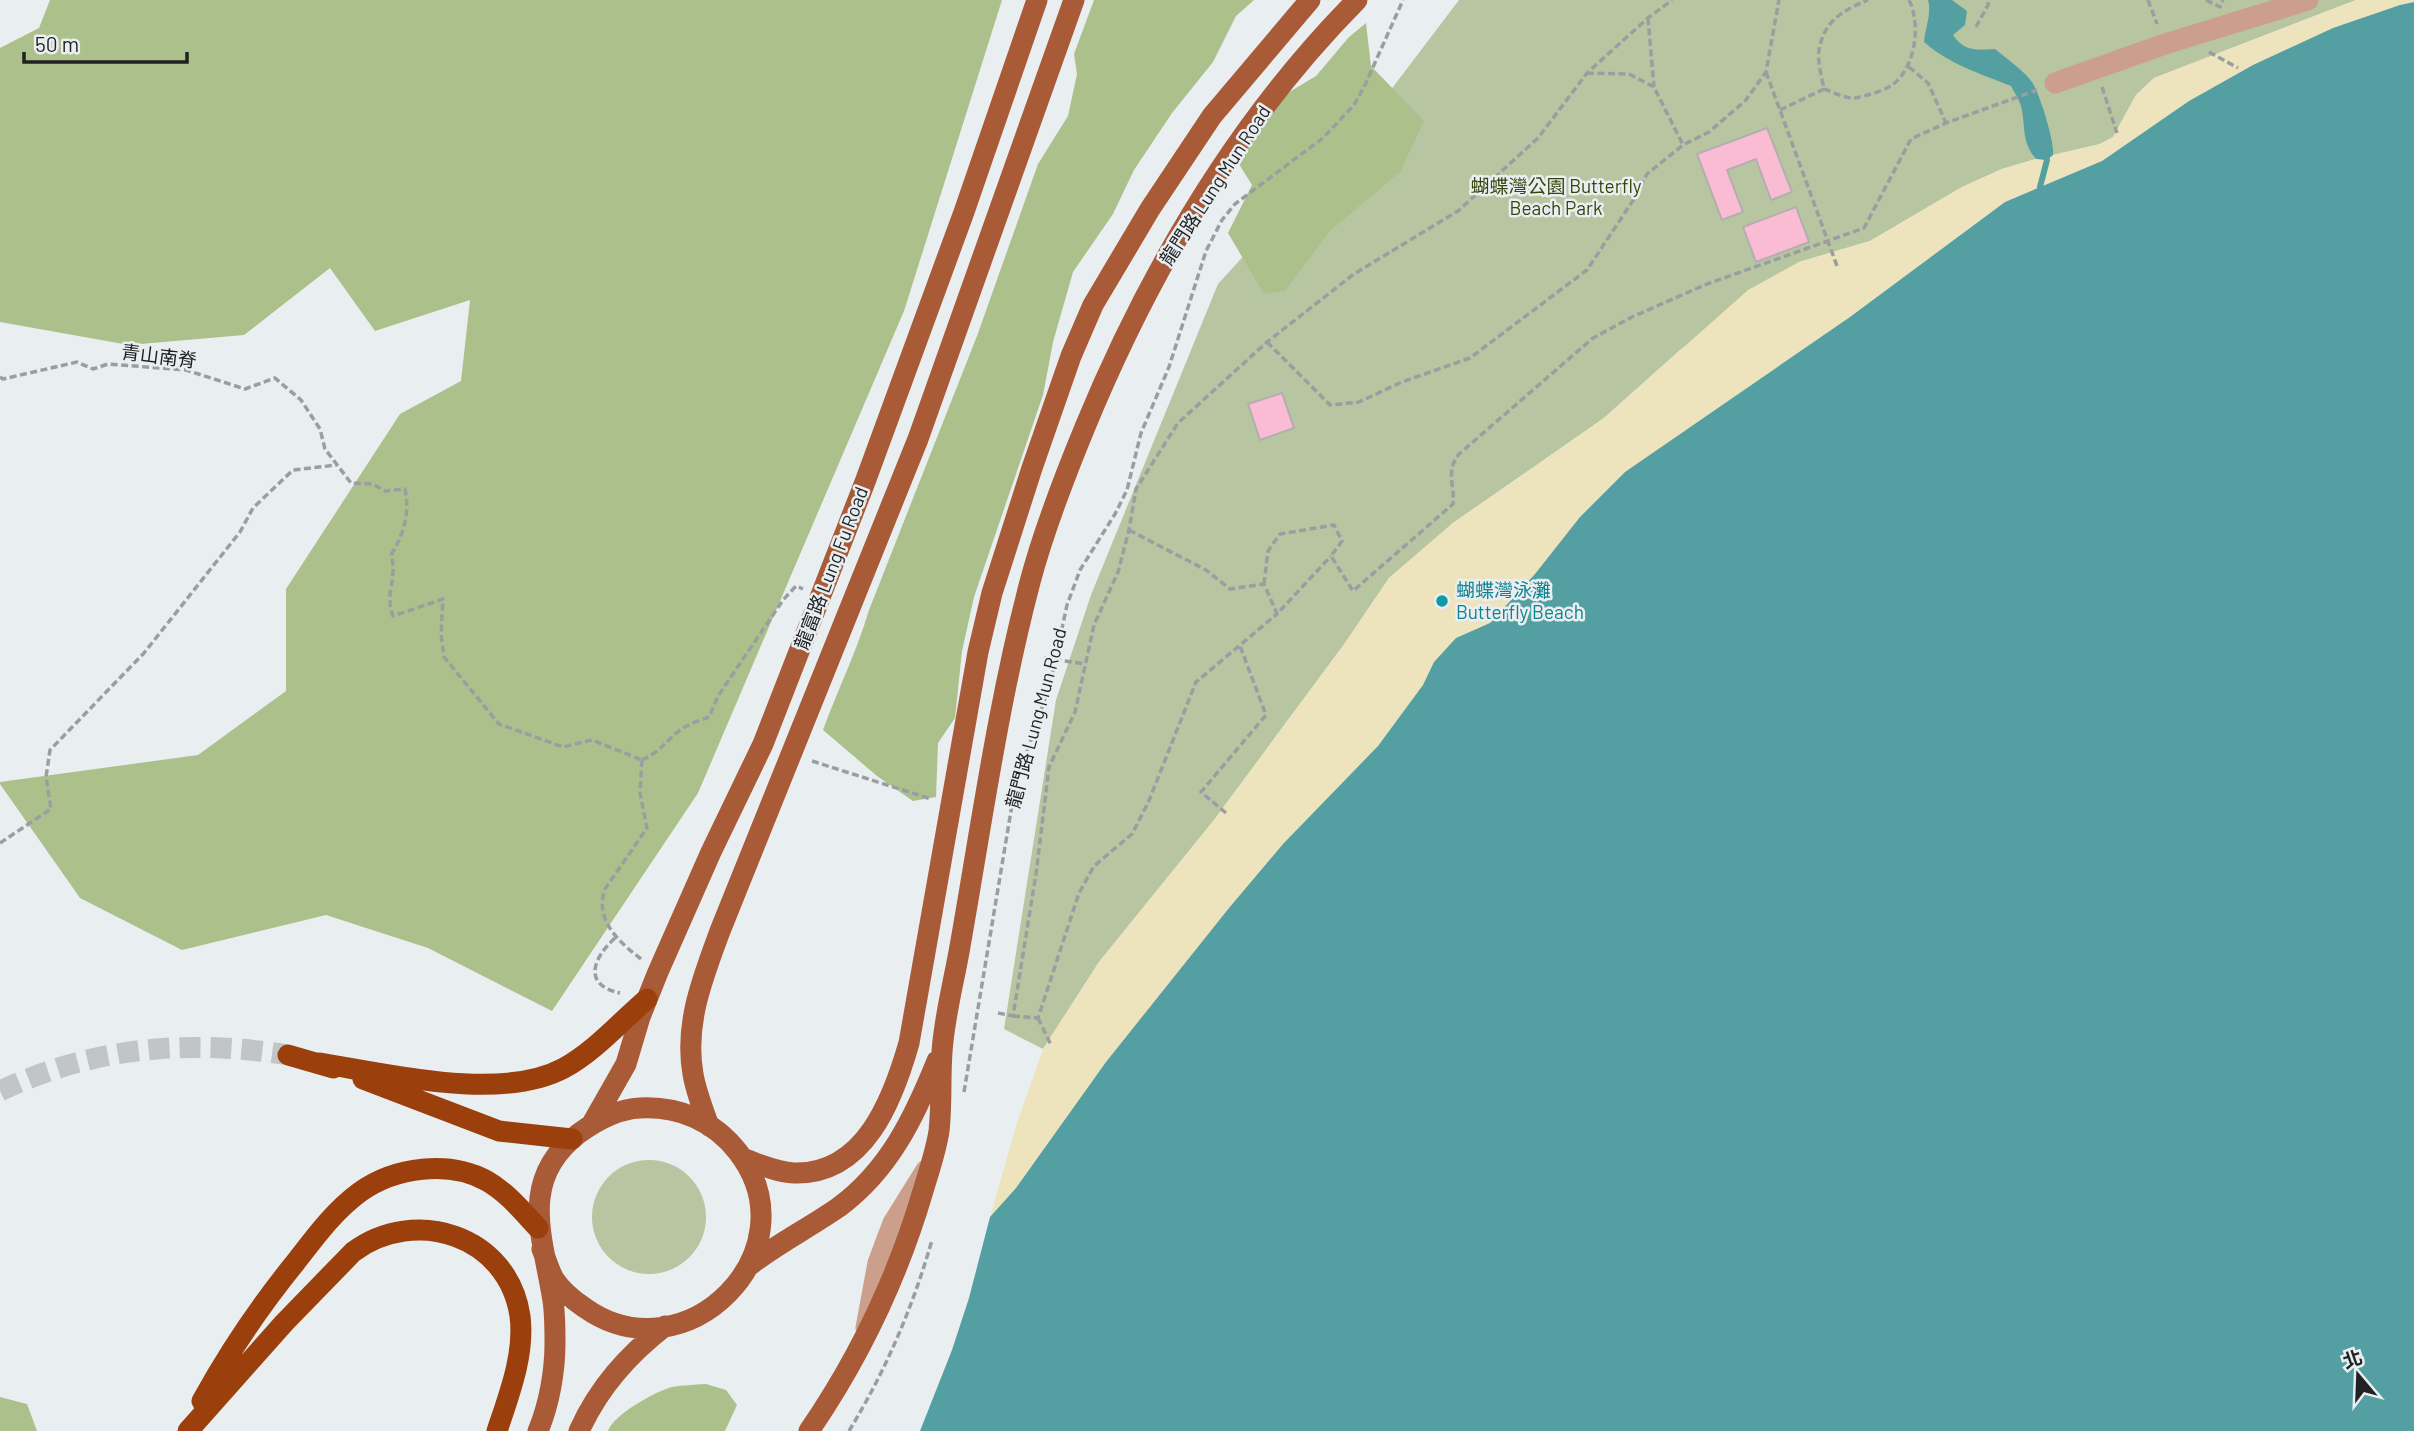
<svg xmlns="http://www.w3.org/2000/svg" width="2414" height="1431" viewBox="0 0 2414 1431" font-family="Barlow,'Noto Sans TC',sans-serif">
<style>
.green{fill:#b7c5a1}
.forest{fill:#acc08c}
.sand{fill:#ede4be}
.water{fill:#549fa1}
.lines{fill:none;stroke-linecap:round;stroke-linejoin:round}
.stream{stroke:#549fa1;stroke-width:6}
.building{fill:#f9bcd2;stroke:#b3aeaf;stroke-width:2}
.highway-tunnel{stroke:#c1c5c8;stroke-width:21;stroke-dasharray:21 10;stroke-linecap:butt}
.path{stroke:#9a9ea1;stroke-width:3.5;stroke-dasharray:7 3.5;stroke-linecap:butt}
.minor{stroke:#cc9f8c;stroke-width:21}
.major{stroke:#a95a37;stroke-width:21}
.highway{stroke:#9b3f0c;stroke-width:21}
.culture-dot{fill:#0f9aa8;stroke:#e9eef1;stroke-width:2.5}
.labels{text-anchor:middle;stroke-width:5;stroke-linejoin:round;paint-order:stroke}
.street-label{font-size:19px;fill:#1f2122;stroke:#e9eef1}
.park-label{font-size:19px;fill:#35460b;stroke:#e9eef1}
.culture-label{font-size:19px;fill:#0d838f;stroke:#e9eef1;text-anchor:start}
</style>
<rect width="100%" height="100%" fill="#e9eef1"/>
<path class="green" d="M 1459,0 L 2356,0 L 2154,78 L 2136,95 L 2113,137 L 2100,144 L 2053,155 L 2047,160 L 2036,159 L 2002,169 L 1962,187 L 1870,241 L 1799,262 L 1680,350 L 1604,418 L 1453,523 L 1389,578 L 1345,643 L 1214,820 L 1099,962 L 1043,1049 L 1004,1029 L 1056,700 L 1091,595 L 1218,284 L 1368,120 Z
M592 1217a57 57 0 1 1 114 0a57 57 0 1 1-114 0Z"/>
<path class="forest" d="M 50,0 L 1002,0 L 904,311 L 698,793 L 552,1011 L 428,948 L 326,915 L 182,950 L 80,898 L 0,784 L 0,782 L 198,755 L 286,691 L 286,589 L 400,414 L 461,381 L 470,300 L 375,331 L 330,268 L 244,335 L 129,345 L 0,322 L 0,48 L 39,28 Z
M 1094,0 L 1254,0 L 1236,16 L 1213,62 L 1172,113 L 1134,170 L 1113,214 L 1073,272 L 1053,342 L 1043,395 L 974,597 L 962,651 L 955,718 L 938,743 L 936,797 L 913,801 L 877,776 L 823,730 C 838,689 857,651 869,610 L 977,336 L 1038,164 L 1068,116 L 1077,74 L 1074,54 Z
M 1366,23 L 1371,66 L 1424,121 L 1400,172 L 1330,231 L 1285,291 L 1264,294 L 1228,233 L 1252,185 L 1237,161 L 1246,118 L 1316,76 L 1349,37 Z
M 706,1384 L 726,1390 L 737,1405 L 725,1431 L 608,1431 C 613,1415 656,1391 672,1387 C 683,1385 695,1385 706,1384 Z
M 0,1397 L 27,1404 L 37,1431 L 0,1431 Z"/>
<path class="sand" d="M 2356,0 L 2414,0 L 2414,2 L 2400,5 L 2253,65 L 2189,101 L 2102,161 L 2005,202 L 1850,317 L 1625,472 L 1580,517 L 1535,574 L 1490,623 L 1456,638 L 1434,662 L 1423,685 L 1378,746 L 1283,844 L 1229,908 L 1106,1062 L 1016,1188 L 990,1217 L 1017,1123 L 1043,1049 L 1099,962 L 1214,820 L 1345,643 L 1389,578 L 1453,523 L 1604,418 L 1748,290 L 1799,262 L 1870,241 L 1962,187 L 2002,169 L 2036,159 L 2047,160 L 2053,155 L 2100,144 L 2113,137 L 2136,95 L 2154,78 Z"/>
<path class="water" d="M 1928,0 L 1952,0 L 1967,11 L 1965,25 L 1953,35 C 1965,52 1976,50 1995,49 C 2007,59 2022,69 2032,82 C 2039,92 2055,142 2053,155 L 2047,160 L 2036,159 C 2021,142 2026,126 2021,106 C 2019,99 2014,92 2011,86 C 1981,74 1949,64 1924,42 C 1925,29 1932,13 1928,0 Z
M 2414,2 L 2414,1431 L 920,1431 L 952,1350 L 969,1298 L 990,1217 L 1016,1188 L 1106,1062 L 1229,908 L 1283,844 L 1378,746 L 1423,685 L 1434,662 L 1456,638 L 1490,623 L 1535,574 L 1580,517 L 1625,472 L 1850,317 L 2005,202 L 2102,161 L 2189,101 L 2253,65 L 2333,28 L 2400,5 Z"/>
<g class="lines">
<path class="stream" d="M 2040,187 L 2047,160 L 2044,152"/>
</g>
<path class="building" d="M 1767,128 L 1792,192 L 1771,200 L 1756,159 L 1727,170 L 1743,212 L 1722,220 L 1697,154 Z
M 1796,207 L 1809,242 L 1756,262 L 1743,227 Z
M 1282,393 L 1294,428 L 1260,440 L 1248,404 Z"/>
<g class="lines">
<path class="highway-tunnel" d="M 0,1091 C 93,1047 187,1039 288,1055"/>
<path class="path" d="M 2148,0 L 2157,24
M 2206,0 L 2220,7 L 2223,0
M 1648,18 L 1654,87
M 1976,27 L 1988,5 L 1988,0
M 2209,52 L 2238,68
M 1909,67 L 1928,83 L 1946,123
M 1766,72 L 1837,266
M 1587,73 L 1629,74 L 1654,87 L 1683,145
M 2102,87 L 2117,133
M 1824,89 C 1833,92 1846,99 1855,98 C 1865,96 1879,92 1887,88 C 1915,74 1922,26 1909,0
M 1780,110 L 1824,89 C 1822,78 1817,61 1819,50 C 1824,21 1843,10 1868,0
M 1267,342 L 1330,405 L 1359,402 L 1402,382 L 1470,358 L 1587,270 L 1634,199 L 1647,174 L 1683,145 L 1709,132 L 1745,101 L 1766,72 L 1779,0
M 0,377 L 3,379 L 77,362 L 93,369 L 108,364 L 186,370 L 245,389 L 275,378 L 301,400 L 320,429 L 325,449 L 351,483 L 373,484 L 385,491 L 405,489 C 410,513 404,534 391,555 C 398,579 384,593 393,616 L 443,599 L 441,634 L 444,657 L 499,724 L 563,747 L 592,740 L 642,760
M 1129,530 L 1206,570 L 1230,589 L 1264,584 L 1277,614 L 1331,556
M 1264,584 L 1268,551 L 1280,534 L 1334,525 L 1342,541 L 1331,556 L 1353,591 L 1453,504 C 1455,484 1445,472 1459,454 L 1593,338 L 1632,317 L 1707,284 L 1864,228 L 1911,139 L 1946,123 L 2037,90
M 1044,658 L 1085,664
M 642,760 C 662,751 666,740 683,728 C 691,723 701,720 709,717 L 718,696 L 783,600 L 796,586 L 803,589
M 812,761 L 931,799
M 1226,813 L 1201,792 L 1266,715 L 1240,646
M 0,843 L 51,809 L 46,777 L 50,750 L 144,653 L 240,532 L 253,508 L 293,470 L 337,465
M 615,938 C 593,958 582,985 620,993
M 641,959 C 619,942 594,920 605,889 L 647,828 L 640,793 L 642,760
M 998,1013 L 1013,1016 L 1036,874 L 1049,767 L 1075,712 L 1094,625 L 1118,572 L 1129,530 L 1136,489 L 1178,423 L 1267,342 L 1354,274 L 1458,211 L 1538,138 L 1587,73 L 1648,18 L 1672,0
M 1013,1016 L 1038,1018 L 1079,893 L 1094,866 L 1132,834 L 1148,803 L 1196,682 L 1277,614
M 1038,1018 L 1051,1045
M 964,1092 L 1015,787 L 1050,684 L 1067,605 L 1080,570 L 1115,514 L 1127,490 L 1141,433 L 1169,367 L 1206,251 L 1222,220 L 1235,204 L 1323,138 L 1354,105 L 1365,85 L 1403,0
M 849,1431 C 885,1372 913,1307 932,1240"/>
<path class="minor" d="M 2055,83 L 2165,44 L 2308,0
M 866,1328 L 878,1263 L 893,1223 L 926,1170"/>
<path class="major" d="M 593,1122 L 626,1064 L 640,1017 L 658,972 L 711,852 L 763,744 L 865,482 L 964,212 L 1037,0
M 709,1126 C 703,1109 696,1092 693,1074 C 684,1024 703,977 720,931 L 918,439 L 1074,0
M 742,1158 C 759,1164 776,1172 794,1173 C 865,1175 893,1099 909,1043 L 978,652 L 992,593 L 1032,468 L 1071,356 L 1093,305 L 1150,209 L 1212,116 L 1310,0
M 749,1266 C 778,1243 809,1228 839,1207 C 889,1170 914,1118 937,1061
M 538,1431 C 549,1405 555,1372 555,1343 C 555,1329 555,1314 553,1301 C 544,1240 517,1181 578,1134 C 597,1120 617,1109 640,1108 C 679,1106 714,1121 738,1152 C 814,1250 686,1379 585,1308 C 573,1300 562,1291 554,1279 C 549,1270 546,1259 542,1249
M 579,1431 C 599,1387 628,1355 665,1326
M 809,1431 C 859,1358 898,1276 923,1191 C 929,1171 936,1151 939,1131 C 942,1105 940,1078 942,1052 C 944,1019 953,985 959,952 C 981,828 998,703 1030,582 C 1044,529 1064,478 1085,427 C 1149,272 1238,120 1357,0"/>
<path class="highway" d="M 288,1055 L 333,1068
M 320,1063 C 388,1074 501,1102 564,1068 C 595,1051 620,1022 647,999
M 363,1079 L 499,1131 L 572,1139
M 202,1401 C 229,1352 260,1306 295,1263 C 315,1237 334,1211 360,1192 C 395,1167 449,1160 487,1181 C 508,1193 523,1212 538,1228
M 188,1431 L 284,1323 L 353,1252 C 415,1206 508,1235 520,1316 C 525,1354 509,1395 497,1431"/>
</g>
<circle class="culture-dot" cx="1442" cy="601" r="7"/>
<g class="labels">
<g class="street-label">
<text transform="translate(1215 185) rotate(-57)" y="7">龍門路 Lung Mun Road</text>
<text transform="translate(159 356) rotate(7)" y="7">青山南脊</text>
<text transform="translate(831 568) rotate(-69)" y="7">龍富路 Lung Fu Road</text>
<text transform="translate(1036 718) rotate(-75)" y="7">龍門路 Lung Mun Road</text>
</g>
<g class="park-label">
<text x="1556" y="193">蝴蝶灣公園 Butterfly<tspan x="1556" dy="22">Beach Park</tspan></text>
</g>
<g class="culture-label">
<text x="1456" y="597">蝴蝶灣泳灘<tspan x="1456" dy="22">Butterfly Beach</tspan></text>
</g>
</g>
<g transform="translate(2358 1375) rotate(341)" stroke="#e9eef1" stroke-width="5" paint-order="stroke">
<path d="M0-5L12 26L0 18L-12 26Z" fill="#1f2122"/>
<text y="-10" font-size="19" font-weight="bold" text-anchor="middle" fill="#1f2122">北</text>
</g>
<path d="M24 52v10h163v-10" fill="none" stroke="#1f2122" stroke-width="3.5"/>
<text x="35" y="52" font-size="21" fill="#1f2122" stroke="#e9eef1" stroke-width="5" paint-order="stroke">50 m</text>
</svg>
